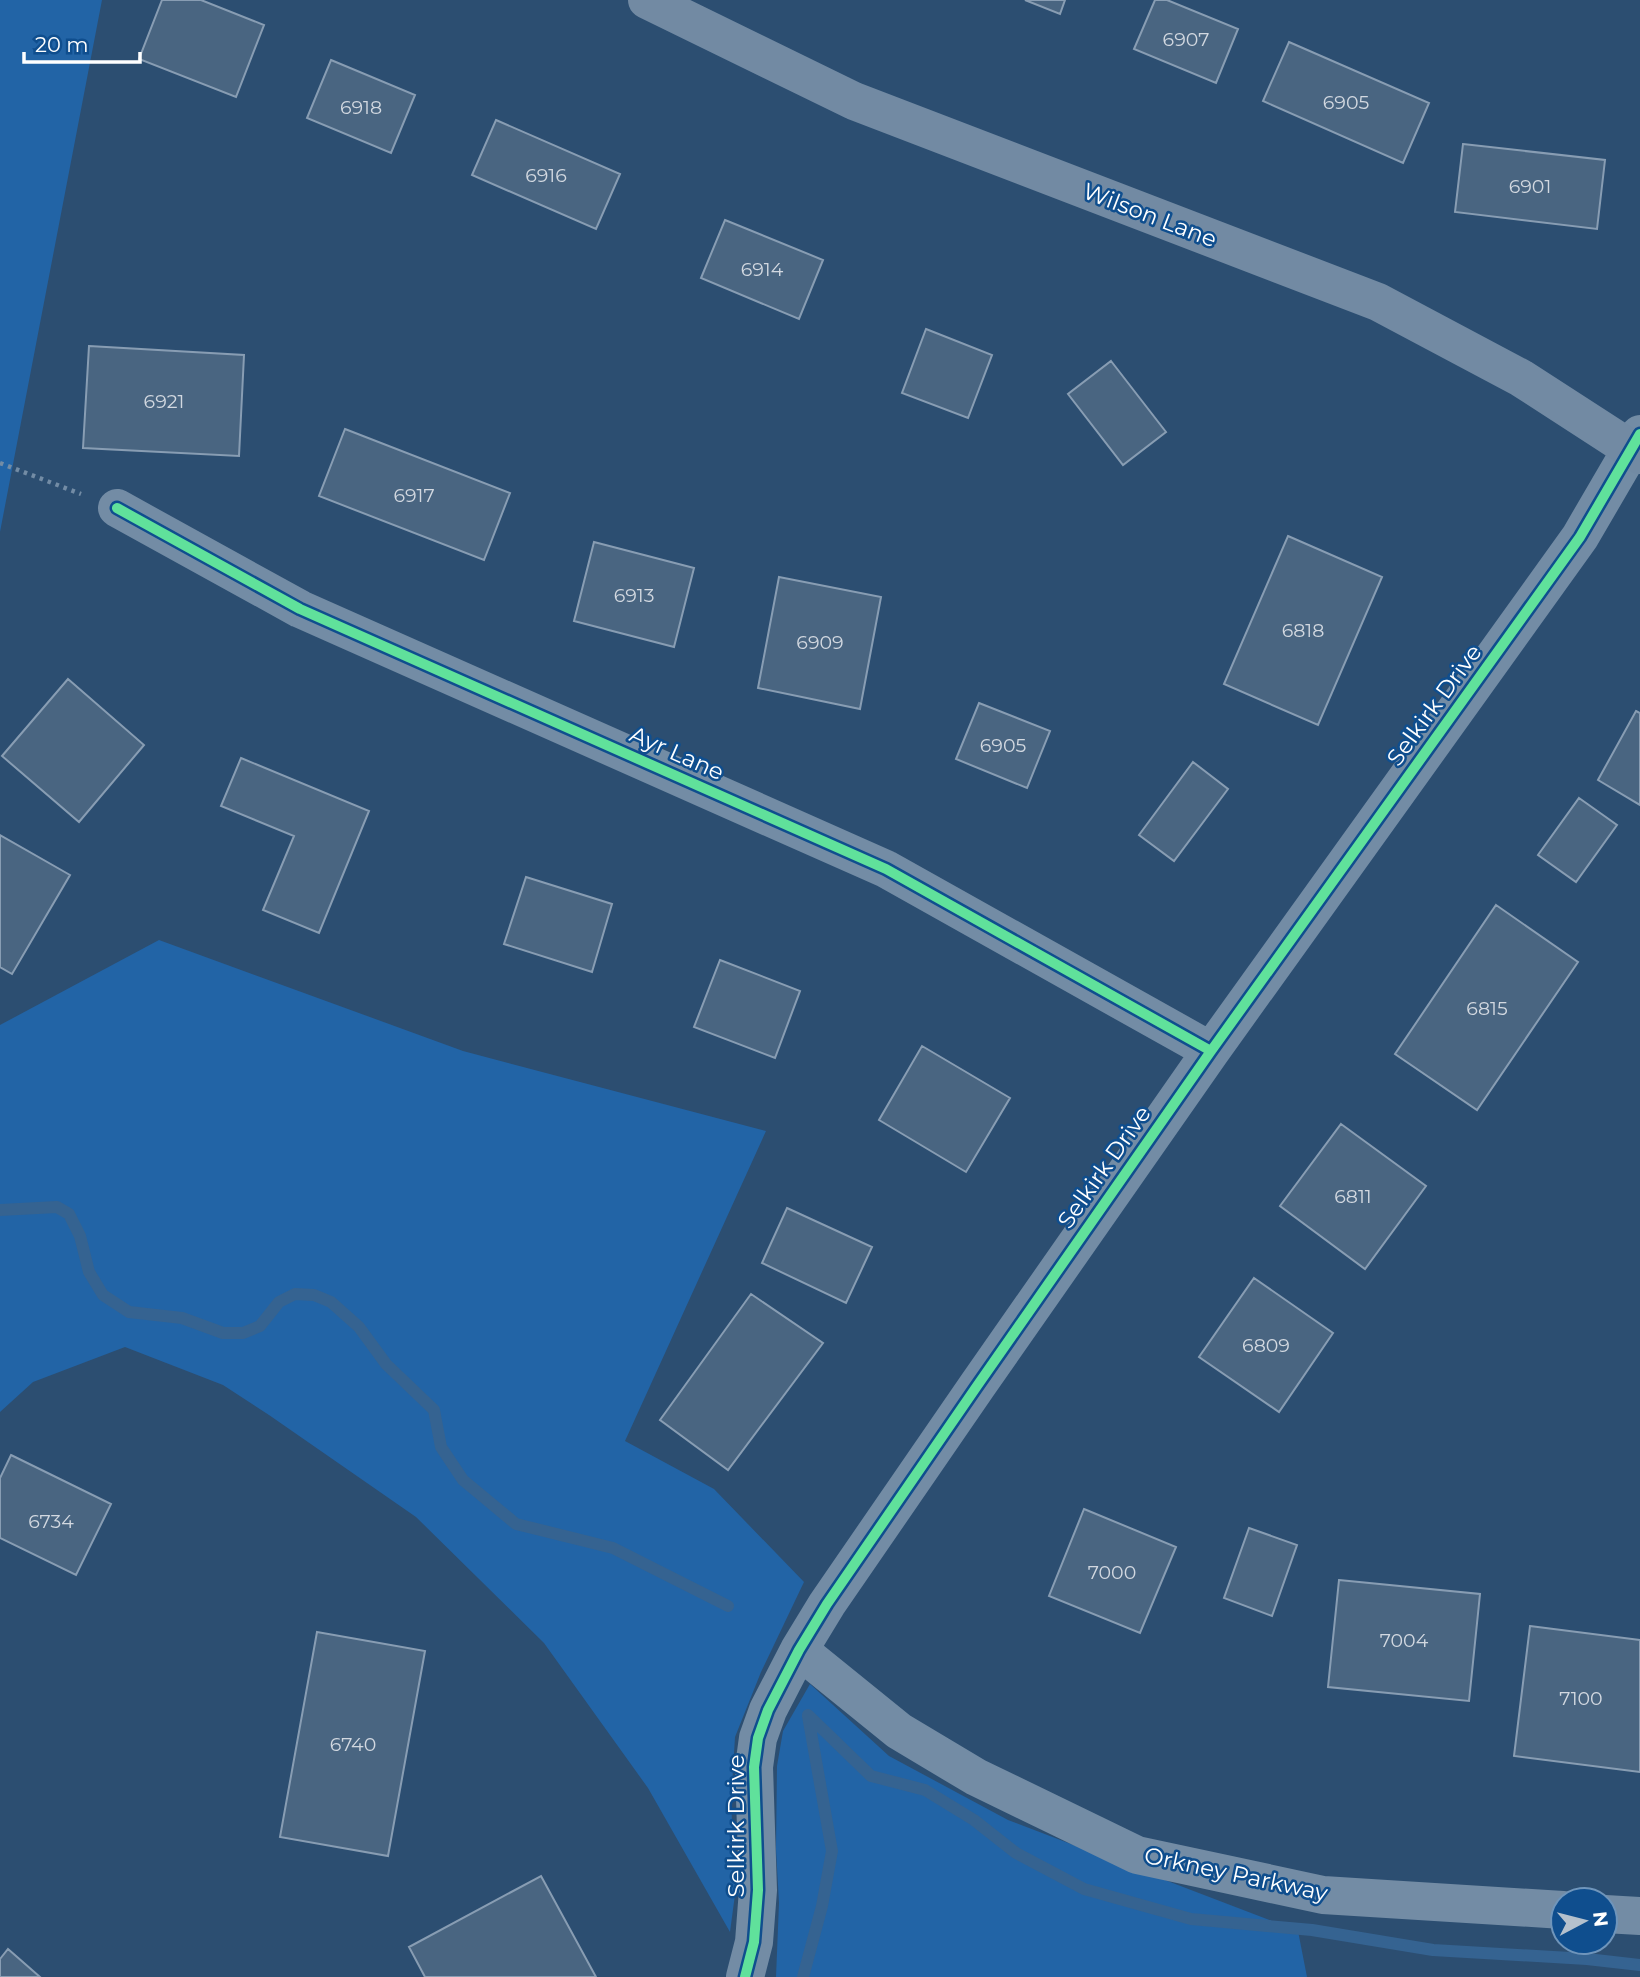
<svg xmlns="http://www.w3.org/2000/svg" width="1640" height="1977" viewBox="0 0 1640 1977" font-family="Montserrat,sans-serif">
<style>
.green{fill:#2264a6}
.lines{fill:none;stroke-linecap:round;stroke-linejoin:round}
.stream{stroke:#356391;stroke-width:12}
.building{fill:#496581;stroke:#889db3;stroke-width:2}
.path{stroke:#738ca5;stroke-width:4.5;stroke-dasharray:3.5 5;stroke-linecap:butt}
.minor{stroke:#738ca5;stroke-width:38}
.major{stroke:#728aa3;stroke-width:38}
.cycleway-casing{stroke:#0f4e8e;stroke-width:15}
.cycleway{stroke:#60e19b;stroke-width:10}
.labels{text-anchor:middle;stroke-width:5;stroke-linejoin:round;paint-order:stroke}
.number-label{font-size:19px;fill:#d2d8e0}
.street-label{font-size:23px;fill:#fff;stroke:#0f4e8e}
</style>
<rect width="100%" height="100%" fill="#2c4e71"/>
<path class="green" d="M 0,0 L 102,0 L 0,532 Z
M 159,940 L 463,1051 L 766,1131 L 625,1441 L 714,1489 L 804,1582 L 761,1672 L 735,1737 L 731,1803 L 736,1887 L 730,1932 L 648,1788 L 544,1643 L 416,1517 L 269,1415 L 223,1385 L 125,1347 L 33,1382 L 0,1412 L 0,1025 Z
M 810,1684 L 889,1756 L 1008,1820 L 1298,1931 L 1307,1977 L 776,1977 L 779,1903 L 776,1849 L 777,1766 L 783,1731 Z"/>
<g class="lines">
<path class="stream" d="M 0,1210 L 57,1207 L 69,1214 L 80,1236 L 89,1272 L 103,1295 L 129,1312 L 182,1318 L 223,1333 L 243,1333 L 260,1326 L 279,1302 L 295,1294 L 314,1295 L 331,1302 L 359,1327 L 386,1364 L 434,1410 L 441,1447 L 463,1480 L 516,1524 L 613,1548 L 728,1606
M 808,1715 L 871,1776 L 925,1790 L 974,1820 L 1016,1853 L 1084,1889 L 1191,1919 L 1312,1930 L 1433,1950 L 1587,1959 L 1640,1965
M 803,1977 L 822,1906 L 832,1851 L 808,1716"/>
</g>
<path class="building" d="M 162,0 L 201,0 L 264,25 L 236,97 L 139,59 Z
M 1025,0 L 1065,0 L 1060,14 Z
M 1155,0 L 1167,0 L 1238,29 L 1216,83 L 1134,49 Z
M 1289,42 L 1429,103 L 1403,163 L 1263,101 Z
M 331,60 L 415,95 L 391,153 L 307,118 Z
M 496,120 L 620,174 L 596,229 L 472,175 Z
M 1463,144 L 1605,160 L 1597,229 L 1455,212 Z
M 725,220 L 823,260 L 799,319 L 701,278 Z
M 926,329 L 992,355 L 968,418 L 902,393 Z
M 89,346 L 244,355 L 239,456 L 83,448 Z
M 1111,361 L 1166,432 L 1123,465 L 1068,394 Z
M 345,429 L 510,493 L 484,560 L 319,496 Z
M 1288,536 L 1382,577 L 1318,725 L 1224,684 Z
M 594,542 L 694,568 L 674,647 L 574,621 Z
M 779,577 L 881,597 L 860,709 L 758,688 Z
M 68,679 L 144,745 L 79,822 L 2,756 Z
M 979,703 L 1050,731 L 1027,788 L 956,759 Z
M 1636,711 L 1640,713 L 1640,805 L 1598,780 Z
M 241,758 L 369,811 L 319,933 L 263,910 L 294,836 L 221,806 Z
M 1193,762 L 1228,789 L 1174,861 L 1139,835 Z
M 1579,798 L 1617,825 L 1576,882 L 1538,855 Z
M 0,835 L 70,875 L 12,974 L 0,967 Z
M 526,877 L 612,904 L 592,972 L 504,944 Z
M 1496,905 L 1578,962 L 1477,1110 L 1395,1054 Z
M 720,960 L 800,991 L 775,1058 L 694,1027 Z
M 922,1046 L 1010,1098 L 966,1172 L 879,1120 Z
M 1341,1124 L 1426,1186 L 1365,1269 L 1280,1206 Z
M 787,1208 L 872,1247 L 846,1303 L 762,1263 Z
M 1254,1278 L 1333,1333 L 1279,1412 L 1199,1357 Z
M 751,1294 L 823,1343 L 728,1470 L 660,1420 Z
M 11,1455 L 111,1504 L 76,1575 L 0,1538 L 0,1478 Z
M 1084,1509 L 1176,1547 L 1140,1633 L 1049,1596 Z
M 1249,1528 L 1297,1545 L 1272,1616 L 1224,1598 Z
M 1339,1580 L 1480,1594 L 1469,1701 L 1328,1687 Z
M 1530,1626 L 1640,1640 L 1640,1772 L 1514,1756 Z
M 317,1632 L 425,1651 L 388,1856 L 280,1837 Z
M 541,1876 L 596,1977 L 425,1977 L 409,1947 Z
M 8,1949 L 40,1977 L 0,1977 L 0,1959 Z"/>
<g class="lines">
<path class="path" d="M 0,463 L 81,494"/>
<path class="minor" d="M 117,508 L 300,609 L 886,869 L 1211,1051
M 799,1650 L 899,1731 L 976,1777 L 1137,1855 L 1323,1895 L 1563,1910
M 1605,1914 L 1640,1916
M 745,1977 L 754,1942 L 758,1890 L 754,1767 L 758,1738 L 768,1710 L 799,1650 L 827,1604 L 977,1386 L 1211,1051 L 1580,537 L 1640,434"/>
<path class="major" d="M 647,0 L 854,101 L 1378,302 L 1521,378 L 1640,455"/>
<defs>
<path id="cycleway" d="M 117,508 L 300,609 L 886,869 L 1211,1051
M 745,1977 L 754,1942 L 758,1890 L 754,1767 L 758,1738 L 768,1710 L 799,1650 L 827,1604 L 977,1386 L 1211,1051 L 1580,537 L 1640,434"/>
</defs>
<use href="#cycleway" class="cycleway-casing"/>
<use href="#cycleway" class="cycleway"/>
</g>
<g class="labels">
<g class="number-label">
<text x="1186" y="46">6907</text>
<text x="1346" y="109">6905</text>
<text x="361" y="114">6918</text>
<text x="546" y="182">6916</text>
<text x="1530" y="193">6901</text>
<text x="762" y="276">6914</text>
<text x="164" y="408">6921</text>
<text x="414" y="502">6917</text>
<text x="634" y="602">6913</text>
<text x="1303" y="637">6818</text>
<text x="820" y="649">6909</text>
<text x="1003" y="752">6905</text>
<text x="1487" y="1015">6815</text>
<text x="1353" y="1203">6811</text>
<text x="1266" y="1352">6809</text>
<text x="51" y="1528">6734</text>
<text x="1112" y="1579">7000</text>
<text x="1404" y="1647">7004</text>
<text x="1581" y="1705">7100</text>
<text x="353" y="1751">6740</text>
</g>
<g class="street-label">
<text transform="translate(1150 215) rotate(21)" y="8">Wilson Lane</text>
<text transform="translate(1434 705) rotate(-54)" y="8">Selkirk Drive</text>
<text transform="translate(677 753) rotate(24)" y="8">Ayr Lane</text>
<text transform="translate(1104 1167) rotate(-55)" y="8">Selkirk Drive</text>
<text transform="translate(736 1826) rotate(-90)" y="8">Selkirk Drive</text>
<text transform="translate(1236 1874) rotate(12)" y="8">Orkney Parkway</text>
</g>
</g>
<g transform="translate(1584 1921) rotate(83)"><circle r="33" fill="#0f4e8e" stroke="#6f95bb" stroke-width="2"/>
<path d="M0-5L12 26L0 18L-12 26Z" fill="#b5c1cd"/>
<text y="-10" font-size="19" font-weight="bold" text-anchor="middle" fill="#ffffff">N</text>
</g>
<path d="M24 52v10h116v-10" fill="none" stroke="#ffffff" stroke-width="3.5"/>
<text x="35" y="52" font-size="21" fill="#ffffff" stroke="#0f4e8e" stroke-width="5" paint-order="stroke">20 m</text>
</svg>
